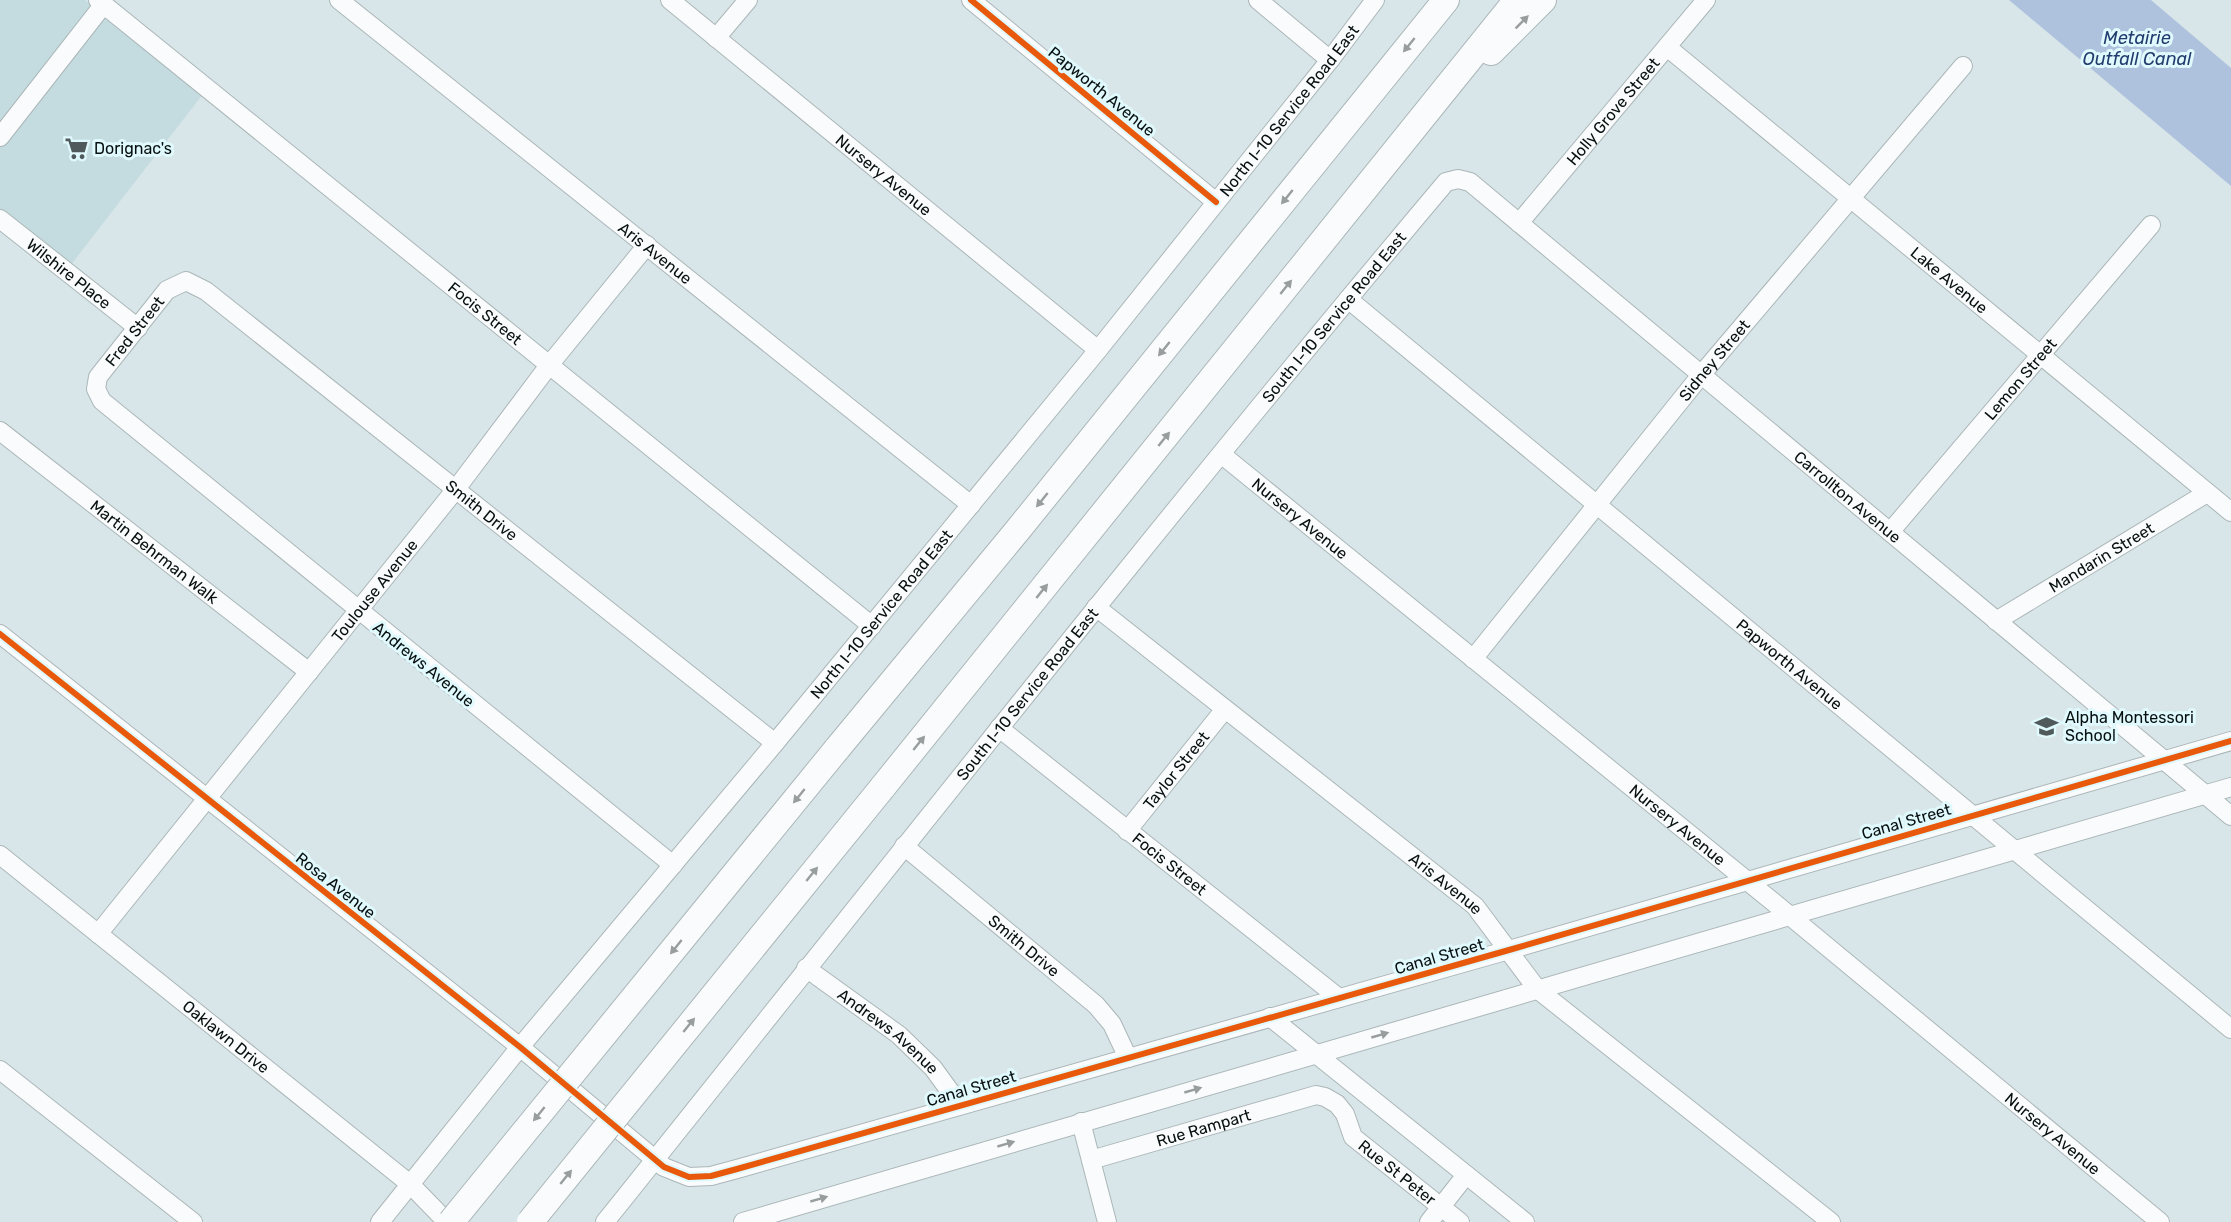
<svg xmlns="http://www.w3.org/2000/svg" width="2231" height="1222" viewBox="0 0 2231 1222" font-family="Rubik,sans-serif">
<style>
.built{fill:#c4dce0}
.water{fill:#aec2de}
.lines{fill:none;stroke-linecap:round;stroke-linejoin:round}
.minor-casing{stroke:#abb6b8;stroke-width:20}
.highway-casing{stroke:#abb6b8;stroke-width:28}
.minor{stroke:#f9fbfc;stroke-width:18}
.highway{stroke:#f9fbfc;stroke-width:26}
.highway-bridge-casing{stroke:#abb6b8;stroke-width:28;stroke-linecap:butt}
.highway-bridge{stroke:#f9fbfc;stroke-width:26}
.cycleway-casing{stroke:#e0f9fc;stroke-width:10}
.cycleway{stroke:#e8590c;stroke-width:6}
.oneway{fill:#989d9e}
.labels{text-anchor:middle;stroke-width:6;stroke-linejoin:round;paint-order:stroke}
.street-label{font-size:16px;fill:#070f10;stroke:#e0f9fc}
.poi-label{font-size:16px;fill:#070f10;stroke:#e0f9fc;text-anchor:start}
.water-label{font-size:18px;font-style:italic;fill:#213c6e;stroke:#e0f9fc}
</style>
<rect width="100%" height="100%" fill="#d9e6e9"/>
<path class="built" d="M 0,0 L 85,0 L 203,94 L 70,266 L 0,211 Z"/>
<path class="water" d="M 2009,0 L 2151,0 L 2231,68 L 2231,186 Z"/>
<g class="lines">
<defs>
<g id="minor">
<path id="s1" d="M 98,0 L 872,626"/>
<path id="s2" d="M 339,0 L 971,505"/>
<path id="s3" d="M 670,0 L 1098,350"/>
<path d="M 971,0 L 1216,202"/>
<path d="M 1258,0 L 1330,60"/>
<path d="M 716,38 L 748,0"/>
<path id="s4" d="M 1667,47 L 2231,512"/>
<path d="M 0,137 L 104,4"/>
<path id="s5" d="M 0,219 L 138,328"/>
<path id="s6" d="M 1519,223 L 1706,0"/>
<path id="s7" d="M 1348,299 L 2231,1029"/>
<path id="s8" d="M 0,431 L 309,672"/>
<path id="s9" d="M 1221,454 L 1772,901 L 2160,1222"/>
<path id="s10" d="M 1890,532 L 2151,225"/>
<path id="s11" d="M 1096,607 L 1475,906 L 1537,989 L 1831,1222"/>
<path id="s12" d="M 1996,621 L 2207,493"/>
<path d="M 0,634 L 520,1047 L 664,1167 L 689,1177 L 711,1176 L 737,1169 L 1509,950 L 2231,741"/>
<path id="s13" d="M 1473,659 L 1701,375 L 1963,66"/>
<path id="s14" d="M 999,728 L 1339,998"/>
<path id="s15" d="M 1127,831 L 1225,709"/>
<path id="s16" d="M 904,846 L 1096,1005 L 1112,1024 L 1128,1058"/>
<path id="s17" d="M 0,855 L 410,1184 L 447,1222"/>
<path id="s18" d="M 673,865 L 102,401 L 96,389 L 98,377 L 167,290 L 186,281 L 206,291 L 775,743"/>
<path id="s19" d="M 98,934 L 456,489 L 550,364 L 647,245"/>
<path id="s20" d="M 806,968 L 899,1035 L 933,1068 L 960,1105"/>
<path d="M 1270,1017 L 1525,1222"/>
<path d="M 0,1070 L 193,1222"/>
<path d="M 1081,1122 L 1107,1222"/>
<path id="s21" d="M 1091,1160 L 1316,1095 L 1325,1097 L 1337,1104 L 1345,1114 L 1353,1137 L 1460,1222"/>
<path id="s22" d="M 380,1222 L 520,1047 L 775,743 L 1098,350 L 1330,60 L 1375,0"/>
<path id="s23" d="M 605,1222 C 884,874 1159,523 1446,182 L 1458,179 L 1470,182 L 2231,816"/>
<path d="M 743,1222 L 2231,787"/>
<path d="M 1429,1222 L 1466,1175"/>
</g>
<path id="highway" d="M 1491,52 L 1543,0
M 836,750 L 1017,531 L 1446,0
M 882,788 L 1517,0"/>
</defs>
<use href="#minor" class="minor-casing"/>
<use href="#highway" class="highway-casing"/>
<use href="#minor" class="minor"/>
<use href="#highway" class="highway"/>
<defs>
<path id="highway-bridge" d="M 451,1222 L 836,750
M 530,1222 L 882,788"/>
</defs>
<use href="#highway-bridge" class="highway-bridge-casing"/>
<use href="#highway-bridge" class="highway-bridge"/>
<defs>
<path id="cycleway" d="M 971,0 L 1216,202
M 0,634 L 520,1047 L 664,1167 L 689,1177 L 711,1176 L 737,1169 L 1509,950 L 2231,741"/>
</defs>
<use href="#cycleway" class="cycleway-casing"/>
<use href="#cycleway" class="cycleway"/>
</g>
<defs><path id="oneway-solid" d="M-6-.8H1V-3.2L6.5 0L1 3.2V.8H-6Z" transform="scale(1.5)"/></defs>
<g class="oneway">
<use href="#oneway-solid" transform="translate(1522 22) rotate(-45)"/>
<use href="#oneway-solid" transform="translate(1409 45) rotate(129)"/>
<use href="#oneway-solid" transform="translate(1287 197) rotate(129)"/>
<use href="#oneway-solid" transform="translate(1286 287) rotate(-51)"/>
<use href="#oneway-solid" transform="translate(1164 349) rotate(129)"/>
<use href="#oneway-solid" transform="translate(1164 439) rotate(-51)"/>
<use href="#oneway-solid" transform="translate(1042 500) rotate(129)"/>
<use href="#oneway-solid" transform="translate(1042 591) rotate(-51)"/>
<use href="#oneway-solid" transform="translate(919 743) rotate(-51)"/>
<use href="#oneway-solid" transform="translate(799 796) rotate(129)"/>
<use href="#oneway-solid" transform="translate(812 874) rotate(-51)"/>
<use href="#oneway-solid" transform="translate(676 947) rotate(129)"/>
<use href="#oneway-solid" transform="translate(689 1025) rotate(-51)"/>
<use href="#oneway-solid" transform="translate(1380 1035) rotate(-16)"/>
<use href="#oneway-solid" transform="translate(1193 1090) rotate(-16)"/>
<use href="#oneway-solid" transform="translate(539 1114) rotate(129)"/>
<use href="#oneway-solid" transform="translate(1006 1144) rotate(-16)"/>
<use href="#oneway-solid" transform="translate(566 1177) rotate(-51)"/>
<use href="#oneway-solid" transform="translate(819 1199) rotate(-16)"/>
</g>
<defs>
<symbol id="supermarket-bare" viewBox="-9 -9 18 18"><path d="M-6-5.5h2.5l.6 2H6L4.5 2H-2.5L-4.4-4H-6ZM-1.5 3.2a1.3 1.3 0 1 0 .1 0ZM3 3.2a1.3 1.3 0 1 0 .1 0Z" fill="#505a5c" stroke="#e0f9fc" stroke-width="2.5" paint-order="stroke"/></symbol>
<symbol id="school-bare" viewBox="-9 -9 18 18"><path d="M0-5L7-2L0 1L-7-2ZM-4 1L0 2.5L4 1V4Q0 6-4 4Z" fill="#505a5c" stroke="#e0f9fc" stroke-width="2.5" paint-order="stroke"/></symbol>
</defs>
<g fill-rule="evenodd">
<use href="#supermarket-bare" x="60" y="132" width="33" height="33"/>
<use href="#school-bare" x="2030" y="710" width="33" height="33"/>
</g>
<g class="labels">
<g class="street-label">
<text transform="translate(1102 91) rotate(39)" y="6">Papworth Avenue</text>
<text dy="6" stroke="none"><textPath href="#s22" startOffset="1436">North I-10 Service Road East</textPath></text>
<text dy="6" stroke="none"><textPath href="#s6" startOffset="146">Holly Grove Street</textPath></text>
<text dy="6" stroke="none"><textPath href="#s3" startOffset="276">Nursery Avenue</textPath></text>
<text dy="6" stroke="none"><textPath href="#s2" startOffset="405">Aris Avenue</textPath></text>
<text dy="6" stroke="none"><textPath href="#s5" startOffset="88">Wilshire Place</textPath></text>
<text dy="6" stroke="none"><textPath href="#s4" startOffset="366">Lake Avenue</textPath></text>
<text dy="6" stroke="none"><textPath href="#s1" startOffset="498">Focis Street</textPath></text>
<text dy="6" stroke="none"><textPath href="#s23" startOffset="1162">South I-10 Service Road East</textPath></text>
<text dy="6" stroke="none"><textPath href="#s18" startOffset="820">Fred Street</textPath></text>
<text dy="6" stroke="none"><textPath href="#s13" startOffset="384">Sidney Street</textPath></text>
<text dy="6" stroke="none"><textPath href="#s10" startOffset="201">Lemon Street</textPath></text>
<text dy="6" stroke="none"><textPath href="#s23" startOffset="1854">Carrollton Avenue</textPath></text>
<text dy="6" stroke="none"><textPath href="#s18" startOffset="1268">Smith Drive</textPath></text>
<text dy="6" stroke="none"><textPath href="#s9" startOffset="102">Nursery Avenue</textPath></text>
<text dy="6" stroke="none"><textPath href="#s8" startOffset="196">Martin Behrman Walk</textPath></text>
<text dy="6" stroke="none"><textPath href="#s12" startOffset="123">Mandarin Street</textPath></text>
<text dy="6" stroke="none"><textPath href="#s19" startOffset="441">Toulouse Avenue</textPath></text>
<text dy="6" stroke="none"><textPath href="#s22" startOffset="788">North I-10 Service Road East</textPath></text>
<text transform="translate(424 664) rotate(39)" y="6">Andrews Avenue</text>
<text dy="6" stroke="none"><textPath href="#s7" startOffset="573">Papworth Avenue</textPath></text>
<text dy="6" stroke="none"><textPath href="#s23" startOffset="676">South I-10 Service Road East</textPath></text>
<text dy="6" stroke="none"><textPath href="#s15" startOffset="78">Taylor Street</textPath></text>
<text transform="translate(1906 821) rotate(-16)" y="6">Canal Street</text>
<text dy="6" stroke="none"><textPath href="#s9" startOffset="588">Nursery Avenue</textPath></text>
<text dy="6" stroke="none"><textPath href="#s14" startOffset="218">Focis Street</textPath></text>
<text dy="6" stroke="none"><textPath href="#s11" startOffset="446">Aris Avenue</textPath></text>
<text transform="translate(336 885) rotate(38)" y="6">Rosa Avenue</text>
<text dy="6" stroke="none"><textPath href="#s16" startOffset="156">Smith Drive</textPath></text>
<text transform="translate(1439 956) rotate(-16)" y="6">Canal Street</text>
<text dy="6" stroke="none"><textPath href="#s20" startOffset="104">Andrews Avenue</textPath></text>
<text dy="6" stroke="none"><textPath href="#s17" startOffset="290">Oaklawn Drive</textPath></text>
<text transform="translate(971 1088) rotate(-16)" y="6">Canal Street</text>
<text dy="6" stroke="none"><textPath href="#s21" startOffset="117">Rue Rampart</textPath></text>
<text dy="6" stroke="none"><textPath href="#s9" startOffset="1074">Nursery Avenue</textPath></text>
<text dy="6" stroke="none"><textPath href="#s21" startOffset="351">Rue St Peter</textPath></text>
</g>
<g class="poi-label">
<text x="94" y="154">Dorignac's</text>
<text x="2065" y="723">Alpha Montessori<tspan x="2065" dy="18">School</tspan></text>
</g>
<g class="water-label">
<text x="2137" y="44">Metairie<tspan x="2137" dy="21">Outfall Canal</tspan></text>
</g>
</g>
</svg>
